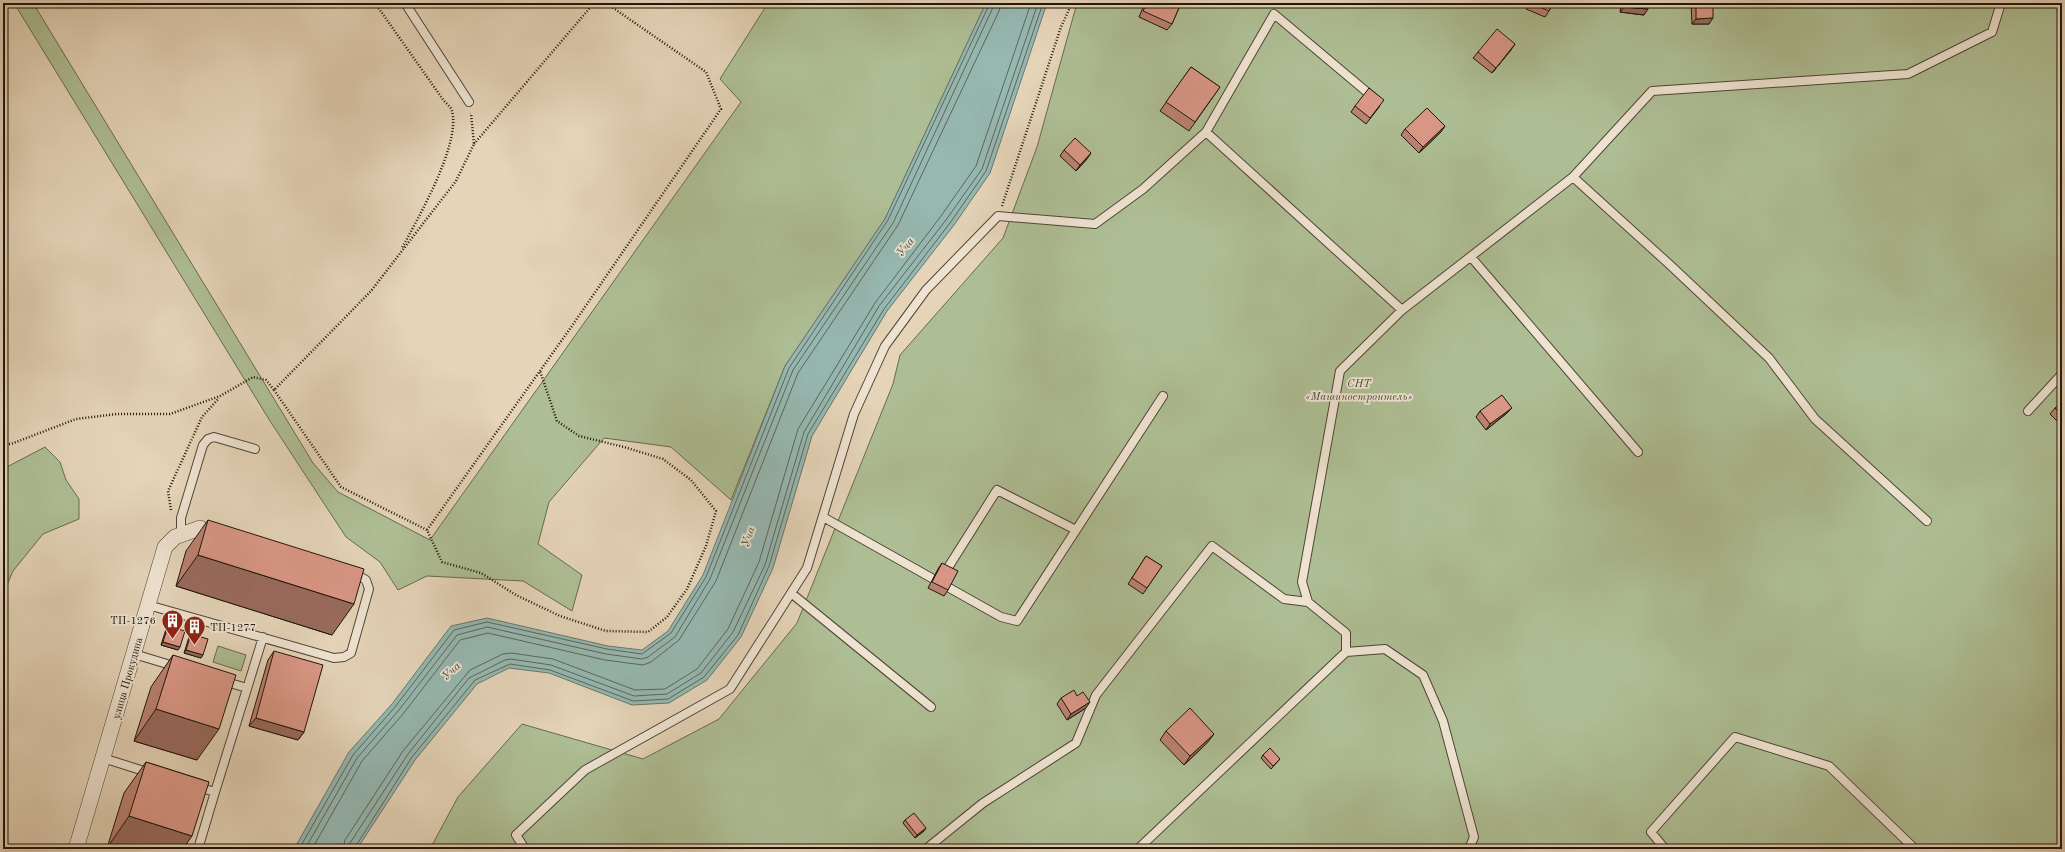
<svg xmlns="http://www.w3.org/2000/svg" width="2065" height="852" viewBox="0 0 2065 852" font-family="'Old Standard TT',serif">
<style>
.green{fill:#aebe94;stroke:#666a50}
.water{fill:#96b8b1;stroke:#66776f}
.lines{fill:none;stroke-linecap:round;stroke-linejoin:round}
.shore{stroke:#5a665e;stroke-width:1}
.lane-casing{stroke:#504536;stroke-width:10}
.street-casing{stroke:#504536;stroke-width:16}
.path{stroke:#1e150b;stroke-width:2.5;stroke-dasharray:1 2;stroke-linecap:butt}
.lane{stroke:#eee3d1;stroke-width:8}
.street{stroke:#eee3d1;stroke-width:15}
.wall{fill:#bb8273;stroke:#1e150b}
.shaded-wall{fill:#996a5e;stroke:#1e150b}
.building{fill:#da9786;stroke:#1e150b}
.labels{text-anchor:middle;stroke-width:3.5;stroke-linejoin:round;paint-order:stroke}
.park-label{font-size:11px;font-style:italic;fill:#494834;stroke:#eee3d1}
.poi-label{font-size:11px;fill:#1e150b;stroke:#eee3d1;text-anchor:end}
.street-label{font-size:11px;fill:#1e150b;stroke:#eee3d1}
.water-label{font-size:12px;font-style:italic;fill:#484e45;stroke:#eee3d1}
</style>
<rect width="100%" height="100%" fill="#e5d4b8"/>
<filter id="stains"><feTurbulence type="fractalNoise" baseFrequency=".005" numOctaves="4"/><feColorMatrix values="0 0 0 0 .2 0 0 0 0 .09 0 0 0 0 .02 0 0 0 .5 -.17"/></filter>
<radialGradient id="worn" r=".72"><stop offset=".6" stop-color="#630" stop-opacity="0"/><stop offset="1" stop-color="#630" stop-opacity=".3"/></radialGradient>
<path class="green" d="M 14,3 L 33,3 L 313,463 L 338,492 L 430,540 L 741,102 L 720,79 L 768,3 L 986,3 L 885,219 L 785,366 L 731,500 L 671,447 L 604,438 L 549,502 L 538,544 L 582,575 L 572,611 L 523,581 L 427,576 L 398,590 L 380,562 L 346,537 L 270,421 Z
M 1077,3 L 2062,3 L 2062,849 L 430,849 L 458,797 L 522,724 L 643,759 L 719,719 L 797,623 L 893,384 L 900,355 L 1003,238 L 1037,147 Z
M 45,447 L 60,462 L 66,480 L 79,499 L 79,519 L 43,534 L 13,571 L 3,594 L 3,469 Z
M 218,646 L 246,655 L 241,671 L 213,662 Z"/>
<path class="water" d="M 986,3 L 1047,3 L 990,173 L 954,225 L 887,311 L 812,436 L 773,568 L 741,637 L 707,680 L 669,703 L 632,705 L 549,673 L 509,668 L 477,684 L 415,760 L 357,849 L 294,849 L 349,752 L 392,704 L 451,626 L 487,618 L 608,646 L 642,650 L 668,631 L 703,575 L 785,366 L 885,219 Z"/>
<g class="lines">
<path class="shore" d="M 299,849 L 353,755 L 395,707 L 454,630 L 487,622 L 607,649 L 642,654 L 671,633 L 706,577 L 789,368 L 888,220 L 990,3
M 305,849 L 357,758 L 399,710 L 457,635 L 487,627 L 606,654 L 642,659 L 648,657 L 675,637 L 710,579 L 793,370 L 893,223 L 995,3
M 312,849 L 362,761 L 403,714 L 460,640 L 488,633 L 605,660 L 643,665 L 651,662 L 679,640 L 716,581 L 798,373 L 898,225 L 999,11 L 1001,3
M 343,849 L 345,840 L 403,751 L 470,670 L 503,654 L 511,653 L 553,659 L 635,690 L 665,689 L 697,669 L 728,629 L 759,562 L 798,429 L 875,303 L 941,216 L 976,166 L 1031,3
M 349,849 L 350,843 L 408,754 L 469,678 L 505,660 L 511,659 L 551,665 L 634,696 L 667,694 L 701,673 L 733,632 L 765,565 L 804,432 L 879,306 L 946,220 L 982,169 L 1038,3
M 354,849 L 412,757 L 475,680 L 510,664 L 550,670 L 633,701 L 668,699 L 704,677 L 738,635 L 769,566 L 808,434 L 884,309 L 950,223 L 986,171 L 1043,3"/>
<defs>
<path id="lane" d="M 405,3 L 469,102
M 1206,132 L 1402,310
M 1573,177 L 1669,264 L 1769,358 L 1815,419 L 1927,521
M 1471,257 L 1638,452
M 2028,411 L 2062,374
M 823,517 L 1001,617 L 1017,621 L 1163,396
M 181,534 L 181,518 L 203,445 L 208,439 L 214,437 L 255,449
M 944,574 L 997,490 L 1076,530
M 791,593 L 931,707
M 148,605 L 334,658 L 344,657 L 351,653 L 369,589 L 366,580 L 352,572
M 1346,652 L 1346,633 L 1308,602 L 1302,582 L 1340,371 L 1402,310 L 1573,177 L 1652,91 L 1908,74 L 1992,32 L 2001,3
M 134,654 L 177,667
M 223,681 L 247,688
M 103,758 L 150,773
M 198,787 L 215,792 L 263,637
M 198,849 L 215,792
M 525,849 L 516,835 L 585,770 L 730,689 L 807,568 L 854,414 L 885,346 L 926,290 L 998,216 L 1095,224 L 1143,189 L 1206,132 L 1274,14 L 1374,98
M 926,849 L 983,803 L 1076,743 L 1096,695 L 1212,546 L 1284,599 L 1308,602
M 1138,849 L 1346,652 L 1385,649 L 1423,675 L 1443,721 L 1474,837 L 1469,849
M 1665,849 L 1651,832 L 1735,737 L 1829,766 L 1915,849"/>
<path id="street" d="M 76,849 L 165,547 L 175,537 L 200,528"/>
</defs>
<use href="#lane" class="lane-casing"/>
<use href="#street" class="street-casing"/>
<path class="path" d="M 375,3 L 444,101 C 447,104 451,107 452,111 C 461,144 418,218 402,248
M 474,144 L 594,3
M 1002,206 L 1061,27 L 1072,3
M 274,390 L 341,487 L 427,530 L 442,562 L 481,573 L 516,595 L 560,616 L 606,631 L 648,632 L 667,617 L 687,589 L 706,546 L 716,511 L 691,480 L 663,459 L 624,447 L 579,436 L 557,421 L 540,371
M 3,444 L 11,444 L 76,419 L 117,414 L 170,414 L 220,396 L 253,377 L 266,380 L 274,390 L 371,291 L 456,181 L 474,144 L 471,113
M 171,510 L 168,491 L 202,417 L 219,398
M 427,530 L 574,323 L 721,109 L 706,72 L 606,3"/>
<use href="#lane" class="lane"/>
<use href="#street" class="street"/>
</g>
<path class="wall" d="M 1145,3 L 1181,3 L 1172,24 L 1167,30 L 1139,17 Z
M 1529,3 L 1553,3 L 1549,11 L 1545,17 L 1526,9 Z
M 1621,3 L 1648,3 L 1644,15 L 1620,12 Z
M 1691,3 L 1713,3 L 1709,24 L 1692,24 Z
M 1511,50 L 1492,73 L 1473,58 L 1478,52 Z
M 1191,67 L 1220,87 L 1189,131 L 1160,111 Z
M 1355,106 L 1380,106 L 1366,124 L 1351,112 Z
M 1405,129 L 1441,132 L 1419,153 L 1401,135 Z
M 1064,150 L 1087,159 L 1076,171 L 1060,156 Z
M 2062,401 L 2062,426 L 2050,414 L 2055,408 Z
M 1480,411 L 1507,413 L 1486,430 L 1476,417 Z
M 208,520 L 332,635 L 176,586 L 186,551 Z
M 1146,556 L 1162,566 L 1143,594 L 1128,584 Z
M 942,563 L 948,590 L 944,596 L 928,588 L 938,569 Z
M 168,626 L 178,650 L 161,645 L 166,629 Z
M 191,634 L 201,658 L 184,653 L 189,637 Z
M 274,651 L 304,732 L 298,740 L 249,726 L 268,660 Z
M 173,655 L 197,760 L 134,741 L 151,687 Z
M 1061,698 L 1086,708 L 1067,720 L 1057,704 Z
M 1166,731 L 1208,742 L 1184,765 L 1160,740 Z
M 1263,755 L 1280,759 L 1271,769 L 1261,758 Z
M 146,762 L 209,782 L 107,848 L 124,793 Z
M 905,820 L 924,831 L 915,838 L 903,823 Z"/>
<path class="shaded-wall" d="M 1624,7 L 1648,9 L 1644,15 L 1620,12 Z
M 1713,18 L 1709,24 L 1692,24 L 1696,19 Z
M 1515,44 L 1511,50 L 1492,73 L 1496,68 Z
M 1445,126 L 1441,132 L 1419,153 L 1423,147 Z
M 1091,153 L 1087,159 L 1076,171 L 1080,165 Z
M 1512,408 L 1507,413 L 1486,430 L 1490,424 Z
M 198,555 L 354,604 L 332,635 L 176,586 Z
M 163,642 L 180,647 L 178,650 L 161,645 Z
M 186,650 L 203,655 L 201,658 L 184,653 Z
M 1090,702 L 1086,708 L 1067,720 L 1071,714 Z
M 156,709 L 219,729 L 197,760 L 134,741 Z
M 256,718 L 304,732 L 298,740 L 249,726 Z
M 1214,734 L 1208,742 L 1184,765 L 1190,756 Z
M 129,816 L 192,836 L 183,849 L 112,849 L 107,848 Z
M 926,828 L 924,831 L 915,838 L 917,835 Z"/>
<path class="building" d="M 1147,3 L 1181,3 L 1172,24 L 1143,11 Z
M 1530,3 L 1553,3 L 1549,11 Z
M 1624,3 L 1648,3 L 1648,9 L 1624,7 Z
M 1696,3 L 1713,3 L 1713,18 L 1696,19 Z
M 1497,29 L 1515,44 L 1496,68 L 1478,52 Z
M 1191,67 L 1220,87 L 1195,122 L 1166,102 Z
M 1369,88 L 1384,100 L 1370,118 L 1355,106 Z
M 1427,108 L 1445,126 L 1423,147 L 1405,129 Z
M 1075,138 L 1091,153 L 1080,165 L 1064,150 Z
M 1502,395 L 1512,408 L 1490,424 L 1480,411 Z
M 2062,401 L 2062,416 L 2055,408 Z
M 208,520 L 364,569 L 354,604 L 198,555 Z
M 1146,556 L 1162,566 L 1147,588 L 1132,578 Z
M 942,563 L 958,571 L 948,590 L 932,582 Z
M 168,626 L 185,631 L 180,647 L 163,642 Z
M 191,634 L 208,639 L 203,655 L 186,650 Z
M 274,651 L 323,665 L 304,732 L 256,718 Z
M 173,655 L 236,675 L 219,729 L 156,709 Z
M 1074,690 L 1077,696 L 1083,692 L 1090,702 L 1071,714 L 1061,698 Z
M 1190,708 L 1214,734 L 1190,756 L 1166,731 Z
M 1270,748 L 1280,759 L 1273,766 L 1263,755 Z
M 146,762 L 209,782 L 192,836 L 129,816 Z
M 914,813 L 926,828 L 917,835 L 905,820 Z"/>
<defs>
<symbol id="building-pin" viewBox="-11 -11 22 30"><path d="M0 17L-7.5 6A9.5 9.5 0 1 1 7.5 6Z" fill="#8f2418" stroke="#eee3d1"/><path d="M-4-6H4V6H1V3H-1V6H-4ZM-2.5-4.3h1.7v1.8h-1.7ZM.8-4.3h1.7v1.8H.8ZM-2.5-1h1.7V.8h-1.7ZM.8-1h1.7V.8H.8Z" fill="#fff"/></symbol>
</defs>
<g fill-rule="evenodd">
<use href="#building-pin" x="160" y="608" width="25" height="34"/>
<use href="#building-pin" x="182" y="614" width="25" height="34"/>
</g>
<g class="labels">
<g class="park-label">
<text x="1359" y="387">СНТ<tspan x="1359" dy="13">«Машиностроитель»</tspan></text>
</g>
<g class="poi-label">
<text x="156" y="624">ТП-1276</text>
<text x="210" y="631" text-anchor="start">ТП-1277</text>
</g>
<g class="street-label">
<text transform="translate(127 678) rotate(-74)" y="4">улица Прокудина</text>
</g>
<g class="water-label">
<text transform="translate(905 247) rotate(-52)" y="4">Уча</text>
<text transform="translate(748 537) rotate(-72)" y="4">Уча</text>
<text transform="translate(451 671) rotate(-44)" y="4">Уча</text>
</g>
</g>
<rect width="2065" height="852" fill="none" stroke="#e5d4b8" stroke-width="16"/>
<rect x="4" y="4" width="2057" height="844" fill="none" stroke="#1e150b" stroke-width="2"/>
<rect x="8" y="8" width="2049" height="836" fill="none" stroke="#1e150b"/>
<rect width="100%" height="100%" filter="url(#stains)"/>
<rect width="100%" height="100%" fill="url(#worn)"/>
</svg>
